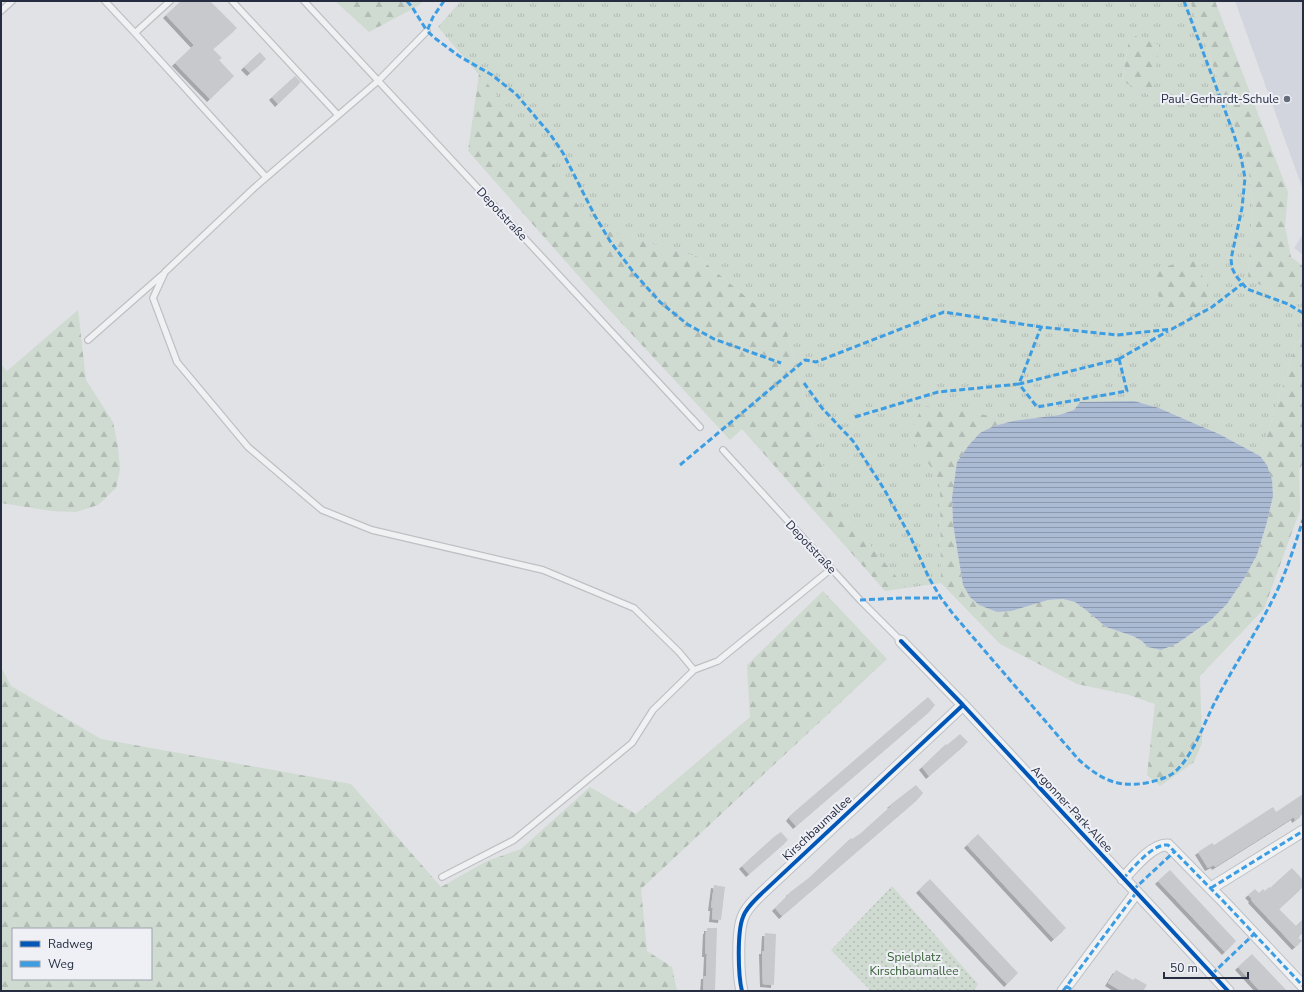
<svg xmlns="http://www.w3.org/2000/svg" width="1304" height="992" viewBox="0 0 1304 992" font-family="'Nunito Sans',sans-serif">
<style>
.built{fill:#d2d5dd}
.grass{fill:url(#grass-tufts);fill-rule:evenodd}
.forest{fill:url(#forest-firs);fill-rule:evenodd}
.park{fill:url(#park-dots)}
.water{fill:url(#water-rules)}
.building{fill:#c7c9cd;filter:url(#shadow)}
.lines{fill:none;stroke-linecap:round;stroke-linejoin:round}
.service-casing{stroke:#bfc0c4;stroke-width:8}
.minor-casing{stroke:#bfc0c4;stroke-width:13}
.service{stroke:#f0f1f3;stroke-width:5.5}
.minor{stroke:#f0f1f3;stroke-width:11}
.quiet{stroke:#3c9de3;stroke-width:3;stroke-dasharray:6 3;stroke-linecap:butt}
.cycleway-casing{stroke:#eef0f6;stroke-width:6}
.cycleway{stroke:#0057b8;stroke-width:4}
.poi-dot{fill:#676c7b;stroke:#eef0f6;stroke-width:1.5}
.labels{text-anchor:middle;stroke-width:4;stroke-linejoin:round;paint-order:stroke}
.poi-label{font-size:12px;fill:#262d41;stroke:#eef0f6;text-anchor:end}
.street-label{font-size:12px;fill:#262d41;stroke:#eef0f6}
.park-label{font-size:12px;fill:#355e32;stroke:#eef0f6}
</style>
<defs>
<pattern id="grass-tufts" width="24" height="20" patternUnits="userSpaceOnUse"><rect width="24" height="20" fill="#cfdad0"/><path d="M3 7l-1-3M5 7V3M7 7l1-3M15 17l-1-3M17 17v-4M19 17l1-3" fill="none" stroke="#b2bbb4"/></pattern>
<pattern id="forest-firs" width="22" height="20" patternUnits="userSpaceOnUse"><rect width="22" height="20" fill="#cfdad0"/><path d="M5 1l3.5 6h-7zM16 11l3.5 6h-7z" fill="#b2bbb4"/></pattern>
<pattern id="park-dots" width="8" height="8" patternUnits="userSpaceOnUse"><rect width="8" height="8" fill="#cfdad0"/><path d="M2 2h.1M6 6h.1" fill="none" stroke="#b2bbb4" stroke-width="1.8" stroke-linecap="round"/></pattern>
<pattern id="water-rules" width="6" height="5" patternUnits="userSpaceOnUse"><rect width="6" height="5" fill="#acbbd4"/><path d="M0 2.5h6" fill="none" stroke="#8c98ae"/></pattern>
<filter id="shadow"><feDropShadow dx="-3" dy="3" stdDeviation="0" flood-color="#0004"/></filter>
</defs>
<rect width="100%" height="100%" fill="#e1e2e6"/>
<path class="built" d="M 1235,1 L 1303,1 L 1303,190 Z
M 1303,234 L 1303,255 L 1294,248 Z"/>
<path class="grass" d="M 461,1 L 1190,1 L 1248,164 L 1253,207 L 1248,279 L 1303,305 L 1303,341 L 1297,342 L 1260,456 L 1219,434 L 1191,422 L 1159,408 L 1134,401 L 1074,410 L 1059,415 L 1013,421 L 971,412 L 909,434 L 940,481 L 941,583 L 906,588 L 833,501 L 786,330 L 698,257 L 590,226 L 551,159 L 438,27 ZM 1130,34 L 1151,96 L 1122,80 Z"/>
<path class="forest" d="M 335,1 L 423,1 L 418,6 L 369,32 Z
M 1190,1 L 1215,1 L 1288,192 L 1285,227 L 1291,257 L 1303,266 L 1303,305 L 1248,279 L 1253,207 L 1248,164 Z
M 1130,34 L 1159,45 L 1152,96 L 1122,81 Z
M 479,74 L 551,159 L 590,226 L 698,257 L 786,330 L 833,501 L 906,588 L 885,591 L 742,429 L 730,440 L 590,289 L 468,151 Z
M 1194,258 L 1213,299 L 1188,312 L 1165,311 L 1148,272 Z
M 78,310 L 86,380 L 113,422 L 118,447 L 120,470 L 116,488 L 98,505 L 76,512 L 52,511 L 1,503 L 1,365 L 7,371 Z
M 1303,341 L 1303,464 L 1299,469 L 1300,510 L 1264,609 L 1200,676 L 1202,743 L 1194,762 L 1160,786 L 1147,775 L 1155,704 L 1129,695 L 1077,684 L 1000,644 L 941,583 L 940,481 L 909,434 L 923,406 L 971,412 L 1013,421 L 994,426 L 952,498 L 953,524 L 963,585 L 979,605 L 997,612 L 1048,600 L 1063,599 L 1075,602 L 1086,610 L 1106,627 L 1133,636 L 1142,641 L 1148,647 L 1178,643 L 1196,631 L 1211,620 L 1227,604 L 1245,577 L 1257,555 L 1267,522 L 1273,496 L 1267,465 L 1260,456 L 1297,342 Z
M 823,591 L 887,659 L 641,889 L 647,951 L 672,967 L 677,991 L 1,991 L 1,667 L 11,686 L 101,739 L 351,784 L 441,887 L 487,861 L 521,849 L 590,787 L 636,814 L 750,717 L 747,665 ZM 13,929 L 151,929 L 151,979 L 13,979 Z"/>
<path class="park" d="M 892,886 L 978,984 L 974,991 L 871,991 L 831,950 Z"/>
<path class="water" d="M 1134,401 L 1159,408 L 1191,422 L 1219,434 L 1260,456 L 1267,465 L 1272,480 L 1273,496 L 1267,522 L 1257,555 L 1245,577 L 1227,604 L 1211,620 L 1178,643 L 1161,650 L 1148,647 L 1142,641 L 1133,636 L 1106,627 L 1086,610 L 1075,602 L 1063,599 L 1048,600 L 1011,611 L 997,612 L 979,605 L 970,597 L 963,585 L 953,524 L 952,498 L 957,462 L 969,445 L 980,433 L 994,426 L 1013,421 L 1059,415 L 1074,410 L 1080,402 Z"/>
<path class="building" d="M 181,1 L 210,1 L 237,28 L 213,49 L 222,58 L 219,60 L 234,76 L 210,99 L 175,63 L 194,45 L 166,15 Z
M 260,52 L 266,59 L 250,73 L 244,67 Z
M 295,76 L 301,82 L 278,104 L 272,97 Z
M 928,697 L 935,705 L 931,710 L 796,826 L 789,818 L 793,813 Z
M 960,734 L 968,742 L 929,776 L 922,767 L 946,744 L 947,745 Z
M 916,785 L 923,793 L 919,798 L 782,916 L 775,908 L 789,894 L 789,893 L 810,877 L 851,838 L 852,839 L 861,833 L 891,806 L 890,805 Z
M 1303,794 L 1303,814 L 1295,820 L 1294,817 L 1215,867 L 1214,865 L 1208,868 L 1198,852 L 1212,843 L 1214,845 L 1273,807 L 1276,812 Z
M 781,832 L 788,840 L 749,874 L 742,866 L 775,836 Z
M 978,834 L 1066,928 L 1054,939 L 967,845 Z
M 1292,868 L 1303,880 L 1303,887 L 1279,909 L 1296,926 L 1303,919 L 1303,933 L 1298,937 L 1302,941 L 1295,947 L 1251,900 L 1252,899 L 1248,895 L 1255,889 L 1259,893 L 1263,889 L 1265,891 L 1269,887 L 1270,888 Z
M 1170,870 L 1236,941 L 1225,952 L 1158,881 Z
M 930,879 L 1018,973 L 1007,984 L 919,890 Z
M 714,885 L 725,887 L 721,920 L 712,919 L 713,908 L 711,908 Z
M 707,928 L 717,928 L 715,991 L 703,991 L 704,976 L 706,976 L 707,954 L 705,954 L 706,931 L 707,931 Z
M 765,933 L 776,934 L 774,985 L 763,984 L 762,951 L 764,951 Z
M 1252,954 L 1287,991 L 1260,991 L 1238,967 Z
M 1116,970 L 1133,980 L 1135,978 L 1147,985 L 1143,991 L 1121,991 L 1108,983 Z"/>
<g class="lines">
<defs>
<path id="service" d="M 105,1 L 135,33 L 266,177
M 232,1 L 338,115
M 304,1 L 700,427
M 1,11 L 12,1
M 427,31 L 378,81 L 254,188 L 165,272 L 153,298 L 177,362 L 248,447 L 322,510 L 372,530 L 543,570 L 634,608 L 679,652 L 694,670 L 718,661 L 831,569
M 135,33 L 170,1
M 88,340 L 162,275
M 723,450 L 860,600 L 901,641
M 442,877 L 514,840 L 632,743 L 653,710 L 694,670"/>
<path id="minor" d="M 901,641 L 963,705 L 1228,991
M 1123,879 C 1133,868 1153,843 1168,845 L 1225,903 L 1303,986
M 1211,888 L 1303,831
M 742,991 C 738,975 737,932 743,917 C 746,908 754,901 760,895 L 963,705
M 1063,991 L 1136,893"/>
</defs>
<use href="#service" class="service-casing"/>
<use href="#minor" class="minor-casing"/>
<use href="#service" class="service"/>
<use href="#minor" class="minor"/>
<path class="quiet" d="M 407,1 L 412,7 L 427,31
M 444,1 L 433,17 L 427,31 L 436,39 L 459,56 L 492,75 L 516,94 L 550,134 L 563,153 L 595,216 L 610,241 L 634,273 L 660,302 L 687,324 L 714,339 L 781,363
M 1184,1 L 1233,132 L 1241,157 L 1245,178 L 1242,208 L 1231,259 L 1232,268 L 1236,276 L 1247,289 L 1288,304 L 1303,313
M 1119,359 L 1127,391 L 1037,407 L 1019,384 Z
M 1119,359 L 1168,331
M 804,383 L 822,408 L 853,441 L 884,489 L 911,538 L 929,578 L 941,598 L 953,614 L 1078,759 C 1100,779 1117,788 1146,783 C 1155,781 1164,779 1172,774 C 1191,761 1204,723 1215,702 C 1233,667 1255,635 1273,599 C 1286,574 1294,547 1303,520
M 855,417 L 938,392 L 1019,384 L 1041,327 L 1117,335 L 1172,329 L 1212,307 L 1242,284
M 680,465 L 805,360 L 816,362 L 944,312 L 1041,327
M 860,600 L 902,598 L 941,598
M 1123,879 C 1133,868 1153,843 1168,845 L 1225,903 L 1303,986
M 1211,888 L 1303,831
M 1133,890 L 1175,851
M 1212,974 L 1254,934
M 1066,986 L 1074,991
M 1063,991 L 1136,893"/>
<defs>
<path id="cycleway" d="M 901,641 L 963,705 L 1228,991
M 742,991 C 738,975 737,932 743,917 C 746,908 754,901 760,895 L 963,705"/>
</defs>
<use href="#cycleway" class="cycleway-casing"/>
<use href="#cycleway" class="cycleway"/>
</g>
<circle class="poi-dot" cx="1287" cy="99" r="4"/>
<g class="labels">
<g class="poi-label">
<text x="1279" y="103">Paul-Gerhardt-Schule</text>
</g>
<g class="street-label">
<text transform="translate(502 214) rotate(47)" y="4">Depotstraße</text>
<text transform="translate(811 547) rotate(47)" y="4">Depotstraße</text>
<text transform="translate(1072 809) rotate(47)" y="4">Argonner-Park-Allee</text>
<text transform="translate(817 828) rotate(-43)" y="4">Kirschbaumallee</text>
</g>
<g class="park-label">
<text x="914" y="961">Spielplatz<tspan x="914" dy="14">Kirschbaumallee</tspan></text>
</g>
</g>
<rect width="1304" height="992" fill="none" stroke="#262d41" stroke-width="4"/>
<rect x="12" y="928" width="140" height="52" fill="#eef0f6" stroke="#9ea2ae"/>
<rect x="20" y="941" width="20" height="6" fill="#0057b8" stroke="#9ea2ae"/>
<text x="48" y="948" font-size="12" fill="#262d41">Radweg</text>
<rect x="20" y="961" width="20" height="6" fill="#3c9de3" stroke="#9ea2ae"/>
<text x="48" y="968" font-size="12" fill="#262d41">Weg</text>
<path d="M1164 972v6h84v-6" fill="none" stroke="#262d41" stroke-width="2"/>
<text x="1170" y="972" font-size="12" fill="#262d41" stroke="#eef0f6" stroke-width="3" paint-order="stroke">50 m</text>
</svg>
